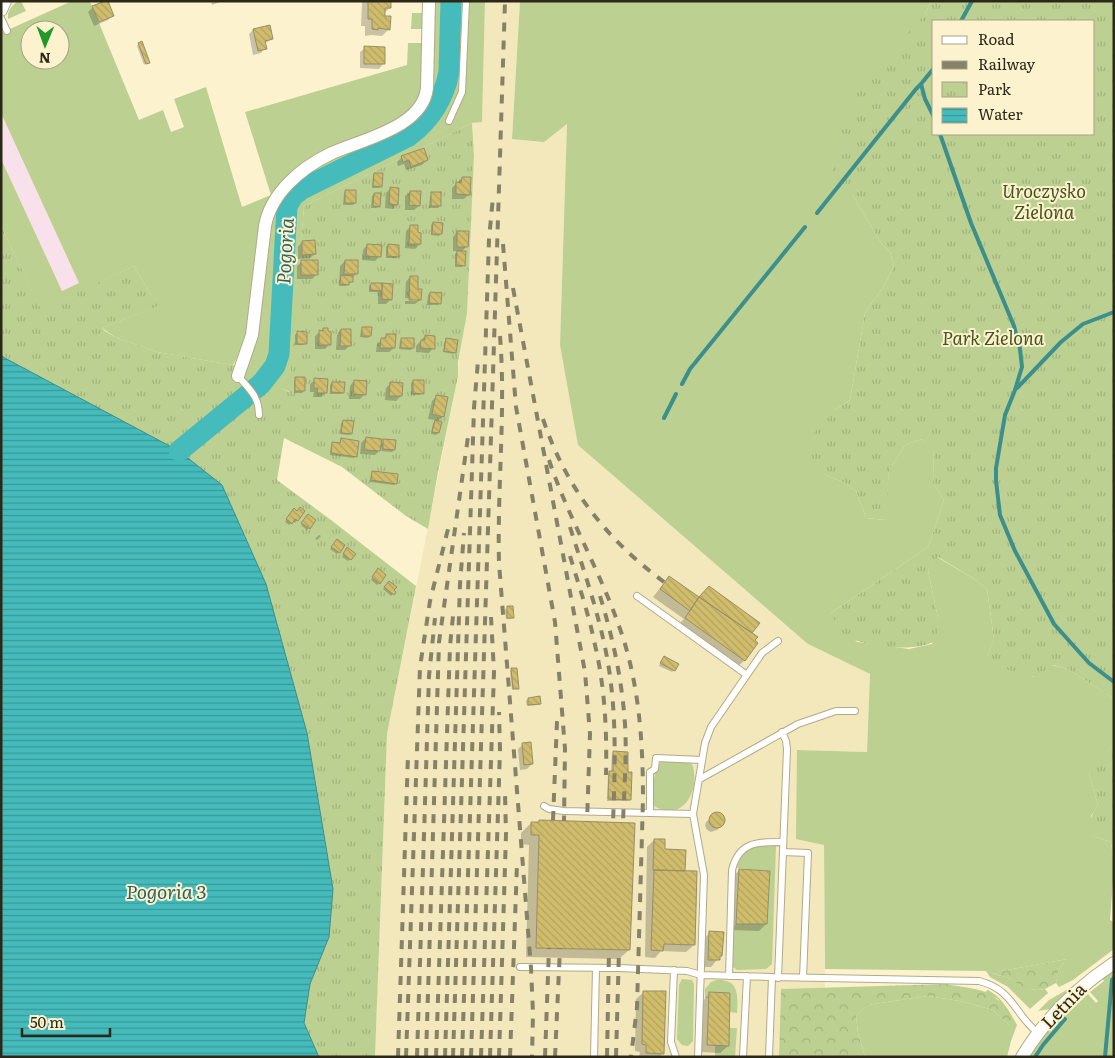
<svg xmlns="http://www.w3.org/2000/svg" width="1115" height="1058" viewBox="0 0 1115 1058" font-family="Literata,serif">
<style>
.commercial{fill:#f9e1ec}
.built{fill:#f3e8bb}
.green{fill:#bcd091;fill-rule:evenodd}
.forest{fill:url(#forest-crowns)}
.park{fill:url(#park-tufts);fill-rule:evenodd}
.water{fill:url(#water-rules);stroke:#3d8f8b}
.shadow{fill:#0003}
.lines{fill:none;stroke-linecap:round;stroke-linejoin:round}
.stream{stroke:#3d8f8b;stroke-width:4}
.river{stroke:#45bbbc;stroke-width:21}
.building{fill:url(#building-back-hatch);stroke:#968e6c}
.service-casing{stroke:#b2aa87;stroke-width:8}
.minor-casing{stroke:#b2aa87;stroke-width:14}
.service{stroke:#fff;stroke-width:6}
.minor{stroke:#fff;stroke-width:12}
.rail{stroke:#888169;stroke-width:4;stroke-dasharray:9 9;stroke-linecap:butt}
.labels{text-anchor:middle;stroke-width:4;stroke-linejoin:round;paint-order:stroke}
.park-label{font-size:18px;font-style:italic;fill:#45541e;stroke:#fcf3ce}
.street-label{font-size:18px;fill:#2b2719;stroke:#fcf3ce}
.water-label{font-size:19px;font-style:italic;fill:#306161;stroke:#fcf3ce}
</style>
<defs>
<pattern id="forest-crowns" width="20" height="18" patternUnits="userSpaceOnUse" patternTransform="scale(1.25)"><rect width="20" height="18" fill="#bcd091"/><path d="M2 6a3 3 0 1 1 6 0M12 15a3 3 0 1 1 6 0" fill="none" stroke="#a2b37c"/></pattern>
<pattern id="park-tufts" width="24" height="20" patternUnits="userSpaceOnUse" patternTransform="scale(1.25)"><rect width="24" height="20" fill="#bcd091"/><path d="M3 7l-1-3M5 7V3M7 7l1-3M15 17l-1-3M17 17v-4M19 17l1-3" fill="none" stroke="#a2b37c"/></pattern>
<pattern id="water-rules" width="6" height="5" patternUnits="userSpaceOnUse" patternTransform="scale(1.25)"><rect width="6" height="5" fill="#45bbbc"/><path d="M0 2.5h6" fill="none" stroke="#3a9898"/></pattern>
<pattern id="building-back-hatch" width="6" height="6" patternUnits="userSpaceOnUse" patternTransform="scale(1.25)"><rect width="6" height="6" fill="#d0bd6c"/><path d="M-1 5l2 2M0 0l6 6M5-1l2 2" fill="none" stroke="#b3a25d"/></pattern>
</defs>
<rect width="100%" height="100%" fill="#fcf3ce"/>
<path class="commercial" d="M 1,113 L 79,283 L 62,292 L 1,159 Z"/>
<path class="built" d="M 485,1 L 520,1 L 512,139 L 567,123 L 560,345 L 808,644 L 870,674 L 867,752 L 797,750 L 824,845 L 825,989 L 781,990 L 779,1057 L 375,1057 L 387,734 L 458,376 L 474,156 L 472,123 L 482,121 Z"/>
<path class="green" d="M 18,1 L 21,1 L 26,11 L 8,19 C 7,11 11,6 18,1 Z
M 72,1 L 90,1 L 139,120 L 163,110 L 171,132 L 184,127 L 174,99 L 206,87 L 242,207 L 271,195 L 245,112 L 407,65 L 408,43 L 423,43 L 422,93 L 418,102 L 402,117 L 279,186 L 248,331 L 241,351 L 233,365 L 157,352 L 115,337 L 102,328 L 160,305 L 149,292 L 134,266 L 41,310 L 1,226 L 1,159 L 62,291 L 79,283 L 1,113 L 1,33 ZM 30,30 L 60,30 L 60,60 L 30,60 Z
M 434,1 L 485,1 L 482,122 L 472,123 L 450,134 L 304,206 L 290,392 L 244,373 L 270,224 L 273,214 L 293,185 L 324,162 L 418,116 Z
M 520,1 L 931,1 L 925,14 L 852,194 L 881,243 L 890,252 L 894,266 L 885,284 L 865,313 L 850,400 L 835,410 L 823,474 L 843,482 L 856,491 L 866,518 L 885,520 L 889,470 L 905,445 L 922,439 L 934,447 L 933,483 L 944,500 L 928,547 L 831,613 L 857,642 L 909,649 L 932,644 L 938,618 L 928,571 L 937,557 L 976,580 L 987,589 L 994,639 L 987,656 L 1034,677 L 1052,665 L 1068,669 L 1114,699 L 1114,744 L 1093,767 L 1089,774 L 1098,805 L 1091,816 L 1093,836 L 1111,842 L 1114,867 L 1110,920 L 1114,922 L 1114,949 L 1073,980 L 1059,987 L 1056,983 L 1059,969 L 1067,959 L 1002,971 L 988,971 C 995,975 1004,976 1011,979 C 1025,985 1028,992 1045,989 L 1048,993 L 1030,1009 L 1008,987 L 990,977 L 986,971 L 825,969 L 824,845 L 796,839 L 797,750 L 867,752 L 870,674 L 808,644 L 578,445 L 560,345 L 567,124 L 544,142 L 512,139 Z
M 412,13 L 424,13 L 423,29 L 411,29 Z
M 684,761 L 692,764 C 701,788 684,824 654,806 C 652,794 652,772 661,762 Z
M 760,845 L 776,846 L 772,964 L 766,969 L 737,970 L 733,967 L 731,962 L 733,927 L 736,924 L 767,924 L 770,871 L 737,868 C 740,855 747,849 760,845 Z
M 1114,970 L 1113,1057 L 1029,1057 L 1047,1032 L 1063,1014 L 1065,1016 L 1088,994 L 1096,1003 L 1098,1001 L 1090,992 L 1104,981 L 1102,978 Z
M 682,979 L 692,980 L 694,984 L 693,1041 L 688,1046 L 682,1045 L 677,1039 L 679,985 Z
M 717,980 C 739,979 738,995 737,1013 L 730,1012 L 730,993 L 710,992 L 709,998 L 705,998 L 705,989 L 711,982 Z
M 1077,984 L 1051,1009 L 1038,1011 L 1049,1000 Z
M 988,990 C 1003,998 1009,1011 1017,1025 L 1011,1041 L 1007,1057 L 865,1057 L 858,1033 L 856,1016 L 867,1005 L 928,996 L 960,1001 L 993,1010 L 1011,1027 L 998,999 L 985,992 Z
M 729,1028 L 737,1028 L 735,1057 L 715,1057 L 715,1045 L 729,1046 Z"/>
<path class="forest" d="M 1067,959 L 1059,969 L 1056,983 L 1045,989 L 1037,990 L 1024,988 L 1011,979 L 986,971 L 1002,971 Z
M 946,984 C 983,991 996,987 1014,1024 L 1011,1027 L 993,1010 L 960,1001 L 928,996 L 867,1005 L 856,1016 L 858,1033 L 865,1057 L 779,1057 L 781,989 Z"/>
<path class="park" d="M 931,1 L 1114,1 L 1114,699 L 1068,669 L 1053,665 L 1035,677 L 994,666 L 987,656 L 994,639 L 987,589 L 976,580 L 938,557 L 928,571 L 938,618 L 937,639 C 921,654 863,647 846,636 C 839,631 835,620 831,613 L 928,547 L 944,500 L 933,483 L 934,448 L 922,439 L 905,445 L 889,470 L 886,520 L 866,518 L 856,491 L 843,482 L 823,474 L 806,456 L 812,435 L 835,410 L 850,400 L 865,313 L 885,284 L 894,266 L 890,252 L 881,243 L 852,194 L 835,193 L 831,184 L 834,148 L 858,89 L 925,14 ZM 934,21 L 1094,21 L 1094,134 L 934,134 Z
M 472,123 L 474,156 L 467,313 L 458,362 L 458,376 L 438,472 L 428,529 L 406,516 L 342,467 L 284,438 L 277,480 L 331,520 L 416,586 L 387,734 L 375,1057 L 1,1057 L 1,226 L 41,309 L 134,266 L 149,292 L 161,305 L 102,328 L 105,331 L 115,337 L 157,352 L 233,365 L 289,392 L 304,206 Z
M 1114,744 L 1114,867 L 1111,842 L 1093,836 C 1087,824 1091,815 1098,805 L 1089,774 L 1092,767 Z"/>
<path class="water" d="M 1,356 L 179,451 L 222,485 L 266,584 L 307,733 L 333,889 L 329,937 L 310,984 L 304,1023 L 319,1057 L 1,1057 Z"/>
<path class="shadow" d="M 211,1 L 223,1 L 212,5 Z
M 390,1 L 390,8 L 384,13 L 389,29 L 382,36 L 371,35 L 365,36 L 365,26 L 361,26 L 362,2 Z
M 93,7 L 113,15 L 108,20 L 94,26 L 88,12 Z
M 253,30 L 272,39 L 264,44 L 265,48 L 261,53 L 253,55 L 249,34 Z
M 138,44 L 149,62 L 144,65 L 137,46 Z
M 365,48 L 383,64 L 379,69 L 360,68 L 360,52 Z
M 402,157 L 427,160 L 422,165 L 406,170 L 404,164 L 398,166 L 397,162 Z
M 374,174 L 381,186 L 379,188 L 372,188 L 373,176 Z
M 462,178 L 469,194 L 464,199 L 452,199 L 452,188 Z
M 390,189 L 397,204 L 393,209 L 385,208 L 386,193 Z
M 346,191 L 355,203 L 353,205 L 343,205 L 344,193 Z
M 410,192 L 419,206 L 414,210 L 405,210 L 405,196 Z
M 374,194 L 379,206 L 377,208 L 371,208 L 372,196 Z
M 432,194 L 440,206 L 438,208 L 429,208 L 430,196 Z
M 433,223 L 441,234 L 439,236 L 431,235 L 431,225 Z
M 411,226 L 420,244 L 415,249 L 405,248 L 406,231 Z
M 457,232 L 467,246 L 461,252 L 464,265 L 462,267 L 455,267 L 455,254 L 458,251 L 453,251 L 453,237 Z
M 302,242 L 315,254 L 310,258 L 298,259 L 298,247 Z
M 367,245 L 380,256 L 375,261 L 362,260 L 363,250 Z
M 388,245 L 398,256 L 396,258 L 386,258 L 386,247 Z
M 302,261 L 317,274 L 312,279 L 297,279 L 297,266 Z
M 345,261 L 356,274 L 352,278 L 352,281 L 346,286 L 339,286 L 340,266 Z
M 410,277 L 420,300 L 415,304 L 405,304 L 405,301 L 417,301 L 417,299 L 405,298 L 406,282 Z
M 371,284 L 391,285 L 391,299 L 386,304 L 378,304 L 378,292 L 369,292 L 369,286 Z
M 430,293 L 440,303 L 438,305 L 427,305 L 428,295 Z
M 363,328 L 370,336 L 368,338 L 360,337 L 361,330 Z
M 323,329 L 330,344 L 325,349 L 315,349 L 315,336 Z
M 341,330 L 350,345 L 345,350 L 336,350 L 337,335 Z
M 297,333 L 305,343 L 303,345 L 295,345 L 295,335 Z
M 387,335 L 394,348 L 389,352 L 376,352 L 377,344 Z
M 425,336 L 433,348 L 429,353 L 416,352 L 416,346 Z
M 402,339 L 413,348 L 411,350 L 399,349 L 400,341 Z
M 447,339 L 455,352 L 453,354 L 443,352 L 445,341 Z
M 296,378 L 304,391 L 302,393 L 294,393 L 294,380 Z
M 315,380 L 326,392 L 321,397 L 313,397 L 314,392 L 310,392 L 310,384 Z
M 354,381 L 365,394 L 360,399 L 349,399 L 350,386 Z
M 413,381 L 422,393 L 420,395 L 411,395 L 411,383 Z
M 332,383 L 343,392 L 341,394 L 330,394 L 330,385 Z
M 390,384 L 401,396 L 396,401 L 385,400 L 386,388 Z
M 437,396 L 443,416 L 437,422 L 438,433 L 436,435 L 431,434 L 433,423 L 436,420 L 428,419 L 432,401 Z
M 343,421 L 351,433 L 349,435 L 340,434 L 341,423 Z
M 366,438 L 380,445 L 384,441 L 394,450 L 392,452 L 381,451 L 382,448 L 375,455 L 360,454 L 361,443 Z
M 341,439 L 356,456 L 354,458 L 330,455 L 331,446 L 333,444 L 339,444 Z
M 373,472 L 396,483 L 394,485 L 370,482 L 371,474 Z
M 292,511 L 303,512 L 295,523 L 293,521 L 289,525 L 285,522 Z
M 306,518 L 309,528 L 307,530 L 301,525 Z
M 319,535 L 321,536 L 317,540 L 315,539 Z
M 336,542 L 339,552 L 337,554 L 330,549 Z
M 346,551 L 350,559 L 348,561 L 342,557 Z
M 376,572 L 379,583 L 377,585 L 371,580 Z
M 669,577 L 750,633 L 745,660 L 737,667 L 678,625 L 684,619 L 653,597 Z
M 387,584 L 394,592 L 391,596 L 383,589 Z
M 507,608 L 513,617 L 511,619 L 506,619 L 505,610 Z
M 662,660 L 674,670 L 672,672 L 659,666 Z
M 512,669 L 517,688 L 512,690 L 510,671 Z
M 528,699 L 540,703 L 538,705 L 527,706 L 526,701 Z
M 523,744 L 532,764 L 527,769 L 520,770 L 518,749 Z
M 614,752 L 626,774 L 630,800 L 628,801 L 607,801 L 608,774 L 611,772 L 612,754 Z
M 717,813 L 721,814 L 724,818 L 722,825 L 717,830 L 711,832 L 707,830 L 705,826 L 706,822 Z
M 540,821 L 629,950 L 619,959 L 526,957 L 529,845 L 521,844 L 521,833 L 531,823 L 538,823 Z
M 654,840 L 684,872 L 694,945 L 686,952 L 661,951 L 655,958 L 645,957 L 647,847 Z
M 739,870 L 766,924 L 759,931 L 729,930 L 732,878 Z
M 710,933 L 721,955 L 711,967 L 701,967 L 702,940 Z
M 644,992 L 663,1053 L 660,1057 L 639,1057 L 640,1052 L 635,1051 L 636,999 Z
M 710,993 L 728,1046 L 720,1053 L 700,1052 L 703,1001 Z"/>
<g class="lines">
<path class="stream" d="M 961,21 L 972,1
M 934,68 L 921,84 L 925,99 L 934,117
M 940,134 L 971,223 L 1014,326 L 1020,349 L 1022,367 L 1015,390 L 1005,415 L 996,468 L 996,481 L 1000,515 L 1015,551 L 1054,624 L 1089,663 L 1114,682
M 817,213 L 916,89 L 921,84
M 682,384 L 690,369 L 805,227
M 1017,388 L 1061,342 L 1083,324 L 1114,312
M 664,418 L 676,394
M 1035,1057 L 1043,1045 L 1065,1019
M 1105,1057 L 1112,980 L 1114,978"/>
<path class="river" d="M 179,451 L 261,384 L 275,366 L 279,354 L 287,206 L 293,196 L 302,189 L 409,136 C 430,120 444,98 449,72 L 451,1"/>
</g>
<path class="building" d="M 105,1 L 108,1 L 114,16 L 99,22 L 92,6 Z
M 368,1 L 391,1 L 391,8 L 385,8 L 385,16 L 391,16 L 390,30 L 378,28 L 378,30 L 372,29 L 372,19 L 368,19 Z
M 270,25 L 273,39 L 265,41 L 267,49 L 258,51 L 253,29 Z
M 142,41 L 150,63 L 146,64 L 138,43 Z
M 364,46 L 385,47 L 385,64 L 364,64 Z
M 424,148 L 428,160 L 411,167 L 409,160 L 403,162 L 401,156 Z
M 374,173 L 383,173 L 382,187 L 373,186 Z
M 462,177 L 471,177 L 470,195 L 456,194 L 456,182 L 461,183 Z
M 390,187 L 399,188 L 398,205 L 389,204 Z
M 345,190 L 356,190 L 356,203 L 345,203 Z
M 410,191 L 421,191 L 420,206 L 409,205 Z
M 431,192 L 441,192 L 441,206 L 431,206 Z
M 374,193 L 381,193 L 380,207 L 373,206 Z
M 433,222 L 443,223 L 442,234 L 432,234 Z
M 410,225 L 418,225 L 418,232 L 421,233 L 421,244 L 409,244 Z
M 457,231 L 469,231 L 468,247 L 457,247 Z
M 315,240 L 316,254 L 302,255 L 302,241 Z
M 367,244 L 382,245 L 381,257 L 366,256 Z
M 388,244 L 399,245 L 399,257 L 387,256 Z
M 457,251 L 466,251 L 465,266 L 456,265 Z
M 301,260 L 318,260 L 318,275 L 301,275 Z
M 345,260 L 358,260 L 358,274 L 344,274 Z
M 341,275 L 353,276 L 353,282 L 349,282 L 349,285 L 340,284 Z
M 410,276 L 418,276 L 418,289 L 422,289 L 421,300 L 409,300 Z
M 371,283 L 382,283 L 382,291 L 370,290 Z
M 382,283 L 393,284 L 392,300 L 382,299 Z
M 430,292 L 442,293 L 441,304 L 429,303 Z
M 362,327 L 372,327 L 371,336 L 362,336 Z
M 323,328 L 328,328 L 328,331 L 331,332 L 331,345 L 319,345 L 319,330 L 323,331 Z
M 341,329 L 351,329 L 351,346 L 340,346 Z
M 297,331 L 307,332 L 307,344 L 297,344 Z
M 386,334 L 396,334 L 395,348 L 380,348 L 381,338 L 386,338 Z
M 425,335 L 435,336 L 435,349 L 420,348 L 421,340 L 425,340 Z
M 401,338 L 414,338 L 414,348 L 401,348 Z
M 446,338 L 458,340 L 456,353 L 444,351 Z
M 295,377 L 305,377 L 305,391 L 295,391 Z
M 314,378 L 328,379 L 327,393 L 317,393 L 318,388 L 314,388 Z
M 354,380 L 367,381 L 366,395 L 353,394 Z
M 413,380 L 424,380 L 424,394 L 413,393 Z
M 332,382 L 345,382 L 344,393 L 331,392 Z
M 390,382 L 403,383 L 402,396 L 389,396 Z
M 436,395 L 448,397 L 444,417 L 432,414 Z
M 343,420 L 354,421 L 352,434 L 341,433 Z
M 435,420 L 442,422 L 439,433 L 432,432 Z
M 366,437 L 382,439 L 380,451 L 364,450 Z
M 341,438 L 359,441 L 357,457 L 331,453 L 332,442 L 340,443 Z
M 383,439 L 396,440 L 395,450 L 383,449 Z
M 372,471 L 398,474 L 397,484 L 371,480 Z
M 300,507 L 305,511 L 298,521 L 295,519 L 292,524 L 286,519 L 294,508 L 297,511 Z
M 308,514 L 316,520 L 310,529 L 301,523 Z
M 337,539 L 345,545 L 340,553 L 331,547 Z
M 347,547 L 356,554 L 351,560 L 343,554 Z
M 378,568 L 386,575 L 380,584 L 372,577 Z
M 669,576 L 699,597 L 690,611 L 660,589 Z
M 389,581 L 397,587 L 394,590 L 396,592 L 394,595 L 384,587 Z
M 709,586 L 760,623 L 752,633 L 699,597 Z
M 699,597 L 758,637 L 755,640 L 758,643 L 745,661 L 685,618 Z
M 507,606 L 513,606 L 514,618 L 507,618 Z
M 664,656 L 679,664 L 675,671 L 660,663 Z
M 511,668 L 517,668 L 519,689 L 513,689 Z
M 540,696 L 541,704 L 528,705 L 528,698 Z
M 531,742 L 533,764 L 524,765 L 522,743 Z
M 613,751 L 628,752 L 628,772 L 632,772 L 631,800 L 608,799 L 609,771 L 613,771 Z
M709 820a8 8 0 1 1 16 0a8 8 0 1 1-16 0Z
M 539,820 L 635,823 L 630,950 L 536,948 L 539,835 L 531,835 L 531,822 L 539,822 Z
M 654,839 L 665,839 L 665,849 L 686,850 L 685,871 L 653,870 Z
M 739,869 L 770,871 L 767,924 L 736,924 Z
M 654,870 L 697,871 L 695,945 L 664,944 L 663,951 L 651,950 Z
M 709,931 L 724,932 L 722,956 L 720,956 L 720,960 L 708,960 Z
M 643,991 L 666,991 L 664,1054 L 646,1053 L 646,1045 L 642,1044 Z
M 709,992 L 730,993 L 729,1046 L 707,1045 Z"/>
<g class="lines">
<defs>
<path id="service" d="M 1,18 L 7,31
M 449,121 L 462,92 L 466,1
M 238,376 C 249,389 259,396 259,415
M 637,596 L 747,675
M 700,779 L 798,724 L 836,711 L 855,711
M 544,806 L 549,809 L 564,811 L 693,814 L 704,875 L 698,1057
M 650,812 L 650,772 L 655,769 L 656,758 L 702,760
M 693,814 L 705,743 L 711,727 L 762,653 L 778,641
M 783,852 L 808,853 L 803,978
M 520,967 L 619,968 L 687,971 L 701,975 L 772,977 L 979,981 C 1014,990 1014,1014 1038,1033
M 674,970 L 671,1042 L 676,1057
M 729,976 L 732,870 C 739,841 758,842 783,842
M 778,978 L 787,749 L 786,741 L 782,732
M 594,1057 L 596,968
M 743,1057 L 747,976
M 769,1057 L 772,977"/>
<path id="minor" d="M 1,10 L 5,1
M 238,376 L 252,335 L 265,226 C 271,193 301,168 330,154 C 360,140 423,128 427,88 L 429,1
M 1022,1057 C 1045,1019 1078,987 1114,963"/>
</defs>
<use href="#service" class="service-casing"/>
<use href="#minor" class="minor-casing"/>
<use href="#service" class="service"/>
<use href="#minor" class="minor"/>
<path class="rail" d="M 503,244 L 516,407 L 555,622 L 565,749 L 564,821
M 513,288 L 585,672 L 590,734 L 587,822
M 500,336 C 506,411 497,487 499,563 L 531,968 L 533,1013 L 532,1057
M 543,419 C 566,488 606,539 664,582
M 549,460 C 568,517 599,569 619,626 C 639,681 643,741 643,799 L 637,1007 L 631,1057
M 570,527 C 584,572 600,616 608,663 C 617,716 615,769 613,823
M 570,556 C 579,586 589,615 595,645 C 605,688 607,731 606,775
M 600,596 C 613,638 622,680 625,724 C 627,757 624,790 623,823
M 553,820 L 557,721
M 398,1057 L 408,755
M 406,1057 L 420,667 L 430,601 L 449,525
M 417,1057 L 429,676 L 435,618
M 426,1057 L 439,642 L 468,437
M 436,1057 L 450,646 L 453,616
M 445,1057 L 460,584 L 464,533
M 453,1057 L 474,408 L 478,361
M 462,1057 L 489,239 L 493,197
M 471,1057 L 505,1
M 481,1057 L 494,672 L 491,617
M 490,1057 L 500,750 L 499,712
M 499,1057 L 506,834 L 505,793
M 510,1057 L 517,864
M 545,1057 L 549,948
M 555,1057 L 560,948
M 607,1057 L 609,950
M 616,1057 L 619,950"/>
</g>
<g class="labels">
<g class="park-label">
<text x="1044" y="198">Uroczysko<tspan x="1044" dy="21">Zielona</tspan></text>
<text x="993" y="345">Park Zielona</text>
</g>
<g class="street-label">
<text transform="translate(1064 1006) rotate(-46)" y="6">Letnia</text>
</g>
<g class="water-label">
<text transform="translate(285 251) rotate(-87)" y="7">Pogoria</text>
<text x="166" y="899">Pogoria 3</text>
</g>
</g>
<rect width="1115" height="1058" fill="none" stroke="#2b2719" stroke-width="5"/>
<rect x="932" y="20" width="162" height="115" fill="#fcf3ce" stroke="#a8a186"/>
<rect x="942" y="36" width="25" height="8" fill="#ffffff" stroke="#a8a186"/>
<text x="978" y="45" font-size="15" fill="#2b2719">Road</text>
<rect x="942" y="61" width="25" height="8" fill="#888169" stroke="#a8a186"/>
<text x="978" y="70" font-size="15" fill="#2b2719">Railway</text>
<rect x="942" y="82" width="25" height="15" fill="url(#park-tufts)" stroke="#a8a186"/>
<text x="978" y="95" font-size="15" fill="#2b2719">Park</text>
<rect x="942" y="108" width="25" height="15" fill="url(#water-rules)" stroke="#a8a186"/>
<text x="978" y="120" font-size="15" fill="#2b2719">Water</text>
<g transform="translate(45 45) rotate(181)"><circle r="24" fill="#fcf3ce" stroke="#a8a186"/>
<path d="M0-4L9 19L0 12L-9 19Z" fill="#219829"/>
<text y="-8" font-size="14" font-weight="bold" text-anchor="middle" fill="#2b2719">N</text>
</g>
<path d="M22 1028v8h88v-8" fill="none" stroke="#2b2719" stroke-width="2.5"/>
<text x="30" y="1028" font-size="15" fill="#2b2719" stroke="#fcf3ce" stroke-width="4" paint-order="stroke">50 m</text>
</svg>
